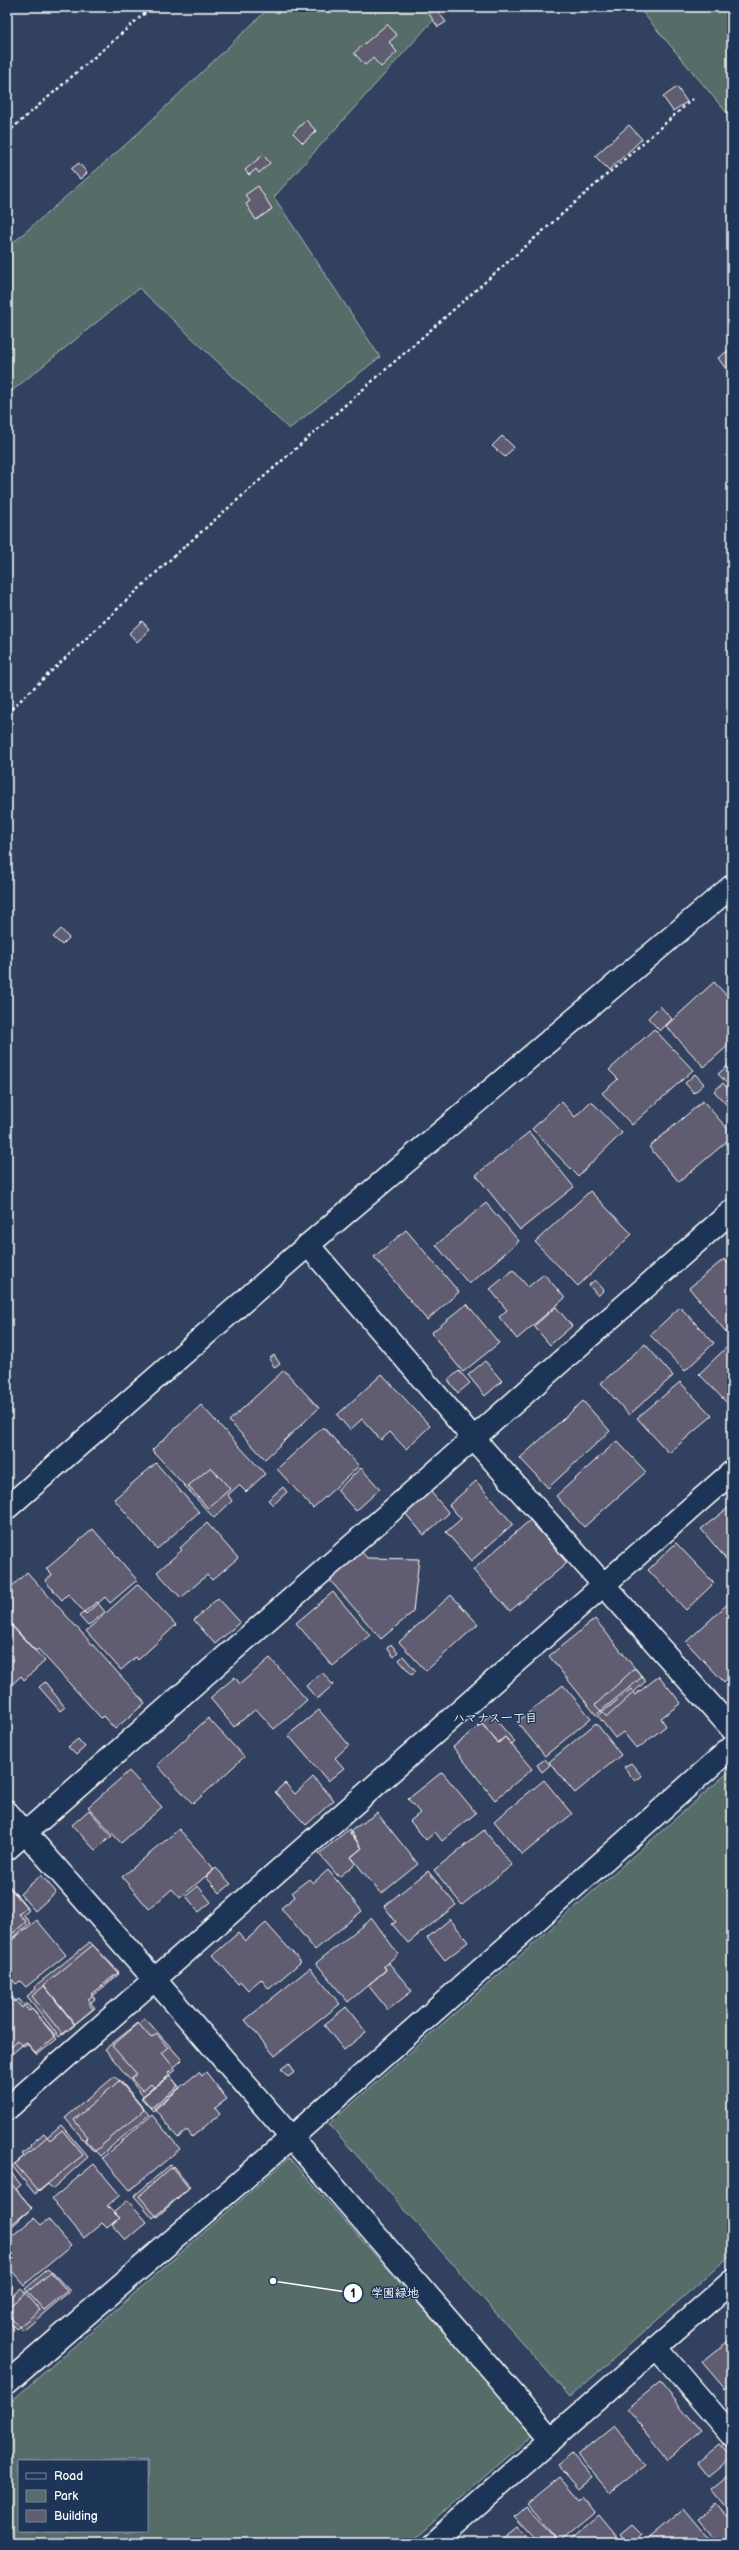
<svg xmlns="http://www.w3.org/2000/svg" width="739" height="2550" viewBox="0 0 739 2550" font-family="'Balsamiq Sans','Klee One',sans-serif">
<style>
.green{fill:#556c68;stroke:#aab6b4;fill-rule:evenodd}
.building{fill:#615c71;stroke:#fff}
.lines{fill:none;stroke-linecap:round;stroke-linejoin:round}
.street-casing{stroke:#fff;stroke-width:25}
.secondary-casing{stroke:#fff;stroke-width:25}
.path{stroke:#fff;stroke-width:2.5;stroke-dasharray:3 3;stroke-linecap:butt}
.street{stroke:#1d3557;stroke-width:22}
.secondary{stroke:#1d3557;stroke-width:22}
.labels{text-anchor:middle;stroke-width:3;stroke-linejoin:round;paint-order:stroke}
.neighbourhood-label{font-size:12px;font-weight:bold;fill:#fff;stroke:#1d3557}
.leader{fill:none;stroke:#fff;stroke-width:1.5}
.callout-dot{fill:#fff;stroke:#1d3557;stroke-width:1.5}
.mark-label{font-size:12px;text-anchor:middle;font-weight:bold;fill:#111}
.callout-label{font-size:12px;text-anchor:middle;font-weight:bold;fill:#fff;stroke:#1d3557;stroke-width:3;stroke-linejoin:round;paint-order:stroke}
</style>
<rect width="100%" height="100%" fill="#31415f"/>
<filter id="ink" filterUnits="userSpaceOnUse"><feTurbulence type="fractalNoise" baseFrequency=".025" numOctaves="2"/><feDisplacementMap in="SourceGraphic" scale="8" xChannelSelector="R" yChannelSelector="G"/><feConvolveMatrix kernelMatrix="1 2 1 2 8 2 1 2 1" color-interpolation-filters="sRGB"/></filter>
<g filter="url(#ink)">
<path class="green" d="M 270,7 L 445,7 L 274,197 L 380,357 L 289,429 L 139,288 L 7,395 L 7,248 L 133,138 Z
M 638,7 L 732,7 L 732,119 Z
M 732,1769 L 732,2254 L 570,2397 L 329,2124 Z
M 289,2158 L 534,2434 L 408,2543 L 7,2543 L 7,2405 ZM 19,2461 L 147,2461 L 147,2531 L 19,2531 Z"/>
<path class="building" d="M 436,9 L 446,22 L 438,27 L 429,14 Z
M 387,24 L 397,35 L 389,42 L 397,52 L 381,67 L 373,58 L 365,65 L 354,53 Z
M 677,87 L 687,102 L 673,111 L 663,97 Z
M 306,120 L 316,131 L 303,143 L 293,133 Z
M 629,125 L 642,139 L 609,170 L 595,156 Z
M 263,155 L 270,163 L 259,173 L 256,169 L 249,175 L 245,170 Z
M 79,163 L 87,173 L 80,179 L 71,169 Z
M 258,186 L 272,209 L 256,220 L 246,204 L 250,201 L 245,195 Z
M 729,350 L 732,353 L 732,364 L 726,369 L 718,358 Z
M 502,436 L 514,447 L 505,457 L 492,446 Z
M 142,621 L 150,630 L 137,642 L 129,633 Z
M 61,929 L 69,938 L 62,945 L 53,937 Z
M 714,982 L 732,1001 L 732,1042 L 704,1067 L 666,1026 Z
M 660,1006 L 672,1019 L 660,1031 L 648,1018 Z
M 654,1029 L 693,1070 L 632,1125 L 602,1093 L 618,1079 L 609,1070 Z
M 732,1062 L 732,1089 L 718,1074 Z
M 695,1074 L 704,1084 L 694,1093 L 685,1083 Z
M 723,1083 L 732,1094 L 732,1111 L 714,1091 Z
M 561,1101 L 575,1117 L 591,1101 L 622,1133 L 578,1176 L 532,1129 Z
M 703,1101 L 732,1134 L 732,1137 L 679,1182 L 649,1147 Z
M 529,1132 L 574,1187 L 520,1230 L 476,1175 Z
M 590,1191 L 632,1234 L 578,1286 L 535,1242 Z
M 486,1203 L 519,1241 L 469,1284 L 436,1245 Z
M 406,1230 L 459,1292 L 427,1320 L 374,1257 Z
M 724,1259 L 732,1268 L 732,1329 L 727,1333 L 689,1288 Z
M 513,1270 L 528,1287 L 544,1274 L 565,1298 L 517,1339 L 499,1317 L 507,1310 L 490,1289 Z
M 595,1280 L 604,1290 L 598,1296 L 589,1285 Z
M 467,1304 L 499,1343 L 463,1372 L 431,1333 Z
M 556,1307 L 572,1326 L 550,1345 L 534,1326 Z
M 680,1307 L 714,1343 L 685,1371 L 650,1335 Z
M 645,1344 L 673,1376 L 629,1415 L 601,1383 Z
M 728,1346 L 732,1349 L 732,1408 L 699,1374 Z
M 274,1355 L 280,1364 L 275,1368 L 269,1359 Z
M 485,1361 L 502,1381 L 485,1396 L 468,1375 Z
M 284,1370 L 319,1408 L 265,1459 L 229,1421 Z
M 459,1371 L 470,1383 L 458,1393 L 448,1380 Z
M 382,1374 L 430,1426 L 406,1449 L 390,1432 L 381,1440 L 362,1419 L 350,1430 L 337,1415 Z
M 680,1382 L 712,1416 L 669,1453 L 637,1418 Z
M 583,1401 L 610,1431 L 548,1488 L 520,1458 Z
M 201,1405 L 265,1474 L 246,1492 L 239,1485 L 228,1495 L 232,1501 L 214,1518 L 152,1450 Z
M 323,1427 L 359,1466 L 313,1508 L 277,1469 Z
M 617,1441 L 646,1472 L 584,1527 L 556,1496 Z
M 156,1463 L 199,1512 L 157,1549 L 114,1499 Z
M 211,1467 L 230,1489 L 208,1508 L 188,1486 Z
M 361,1468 L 380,1489 L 356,1511 L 337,1490 Z
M 476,1481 L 513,1524 L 471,1561 L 446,1532 L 461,1519 L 449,1505 Z
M 283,1487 L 287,1492 L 273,1505 L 268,1500 Z
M 429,1490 L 449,1513 L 424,1535 L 404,1512 Z
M 728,1508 L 732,1513 L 732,1566 L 701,1529 Z
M 530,1520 L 567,1563 L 510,1611 L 473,1570 Z
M 207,1523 L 238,1558 L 212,1580 L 207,1575 L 181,1598 L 157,1572 L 182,1550 L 180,1548 Z
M 93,1529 L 137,1580 L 110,1603 L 105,1597 L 86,1614 L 68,1594 L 62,1600 L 45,1581 L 52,1575 L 46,1569 Z
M 676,1543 L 714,1583 L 686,1610 L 648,1570 Z
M 361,1551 L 367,1558 L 419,1559 L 413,1612 L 381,1639 L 328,1578 Z
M 27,1572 L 145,1703 L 115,1729 L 103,1716 L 101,1718 L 38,1649 L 35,1651 L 7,1621 L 7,1591 Z
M 138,1584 L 176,1625 L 138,1660 L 136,1657 L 121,1670 L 86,1631 Z
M 333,1592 L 370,1635 L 333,1666 L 296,1623 Z
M 451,1595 L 478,1624 L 426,1671 L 399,1642 Z
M 218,1598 L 240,1622 L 215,1644 L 194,1620 Z
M 732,1600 L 732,1674 L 724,1682 L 686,1642 Z
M 97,1602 L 105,1612 L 88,1626 L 79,1616 Z
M 595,1619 L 642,1677 L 596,1715 L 549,1656 Z
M 7,1620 L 45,1661 L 24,1680 L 21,1676 L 7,1689 Z
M 391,1644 L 398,1653 L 394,1657 L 387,1648 Z
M 403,1656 L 416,1671 L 412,1675 L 399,1660 Z
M 270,1658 L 307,1700 L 274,1729 L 256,1709 L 234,1727 L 210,1698 L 235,1677 L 240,1684 Z
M 635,1668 L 646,1681 L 607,1717 L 595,1705 Z
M 322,1672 L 333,1685 L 317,1699 L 306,1686 Z
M 659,1676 L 681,1703 L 661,1718 L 666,1726 L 637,1749 L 623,1732 L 615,1738 L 598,1716 L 631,1689 L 635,1695 Z
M 45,1682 L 65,1707 L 60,1711 L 39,1687 Z
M 563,1685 L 591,1718 L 545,1756 L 517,1722 Z
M 319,1710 L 349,1745 L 335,1758 L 344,1768 L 328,1781 L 288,1735 Z
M 491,1714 L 515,1742 L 512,1745 L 505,1737 L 498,1743 L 482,1724 L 477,1726 Z
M 208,1718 L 244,1757 L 193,1804 L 157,1765 Z
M 596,1723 L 621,1755 L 575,1793 L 549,1762 Z
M 482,1724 L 498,1743 L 505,1737 L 532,1769 L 495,1800 L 453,1747 Z
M 78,1739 L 85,1747 L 76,1755 L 68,1747 Z
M 545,1759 L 550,1765 L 542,1772 L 537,1765 Z
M 631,1763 L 642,1776 L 635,1781 L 624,1767 Z
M 129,1771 L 162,1807 L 121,1843 L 88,1807 Z
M 442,1772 L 476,1813 L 442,1841 L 435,1832 L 426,1840 L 410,1821 L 420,1813 L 408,1799 Z
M 313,1777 L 334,1800 L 306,1825 L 275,1792 L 285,1783 L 295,1794 Z
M 544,1780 L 572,1814 L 522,1855 L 494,1821 Z
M 89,1810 L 112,1836 L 95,1850 L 72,1825 Z
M 377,1813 L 418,1864 L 381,1894 L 351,1857 L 362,1848 L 349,1832 Z
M 179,1829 L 214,1869 L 180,1898 L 172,1889 L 149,1909 L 122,1877 Z
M 349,1829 L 362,1848 L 351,1857 L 356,1863 L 339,1877 L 319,1854 Z
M 484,1830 L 512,1865 L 462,1905 L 434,1870 Z
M 216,1868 L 231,1884 L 220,1893 L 206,1877 Z
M 328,1870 L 362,1911 L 315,1950 L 281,1908 L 295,1897 L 292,1892 L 309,1879 L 313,1883 Z
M 428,1871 L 456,1905 L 408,1943 L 392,1924 L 396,1922 L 384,1906 Z
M 41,1875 L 56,1892 L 35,1911 L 20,1894 Z
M 7,1883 L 27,1907 L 19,1914 L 26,1922 L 7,1938 Z
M 7,1885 L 29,1910 L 24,1915 L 30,1923 L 7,1943 Z
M 198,1886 L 211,1902 L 199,1912 L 186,1896 Z
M 372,1918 L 398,1954 L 384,1966 L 386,1970 L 348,2002 L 316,1963 Z
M 450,1919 L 468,1942 L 445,1960 L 427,1938 Z
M 37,1920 L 66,1955 L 26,1987 L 20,1981 L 16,1984 L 7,1974 L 7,1944 Z
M 266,1923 L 301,1962 L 269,1989 L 261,1979 L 248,1990 L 241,1982 L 238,1984 L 213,1955 L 238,1933 L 245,1941 Z
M 90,1942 L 119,1972 L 91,1994 L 95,1999 L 89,2004 L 93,2009 L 59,2037 L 27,1996 L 36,1989 L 35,1986 Z
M 93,1945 L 119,1974 L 88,1999 L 95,2008 L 75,2024 L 44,1985 Z
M 388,1962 L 412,1991 L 388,2010 L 368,1985 L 386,1970 L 384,1966 Z
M 310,1968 L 340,2004 L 275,2056 L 245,2020 Z
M 44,1986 L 75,2025 L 63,2035 L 32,1996 Z
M 7,1991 L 22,2008 L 27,2003 L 56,2036 L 36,2053 L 26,2042 L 7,2058 Z
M 7,1994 L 14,2002 L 19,1999 L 29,2011 L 32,2009 L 57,2039 L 37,2055 L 27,2044 L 23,2046 L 18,2040 L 7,2050 Z
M 346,2007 L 366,2032 L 344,2050 L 324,2025 Z
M 145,2018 L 182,2060 L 168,2073 L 180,2088 L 153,2111 L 141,2098 L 154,2087 L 151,2084 L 143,2091 L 131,2079 L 137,2074 L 112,2046 Z
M 138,2023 L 151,2038 L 157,2034 L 168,2048 L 162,2053 L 176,2070 L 143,2096 L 105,2049 Z
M 289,2063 L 295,2072 L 288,2077 L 281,2069 Z
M 199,2072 L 202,2076 L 206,2072 L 227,2099 L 215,2108 L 220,2114 L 192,2137 L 187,2130 L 178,2138 L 154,2108 Z
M 115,2076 L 144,2110 L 94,2152 L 65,2118 Z
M 170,2076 L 178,2086 L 151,2108 L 142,2097 Z
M 120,2080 L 149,2115 L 100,2156 L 85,2140 L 88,2137 L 74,2120 Z
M 152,2115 L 180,2149 L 130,2190 L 102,2158 Z
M 61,2125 L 88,2157 L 52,2189 L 48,2184 L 39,2192 L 15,2164 Z
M 62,2130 L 83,2155 L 35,2194 L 12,2166 L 24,2156 L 22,2154 L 31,2146 L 30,2145 L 44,2133 L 50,2140 Z
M 94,2164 L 120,2195 L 107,2206 L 119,2218 L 107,2228 L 102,2223 L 84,2238 L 52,2199 Z
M 170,2165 L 189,2188 L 153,2218 L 134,2196 Z
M 173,2166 L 190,2187 L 157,2217 L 139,2196 Z
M 9,2170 L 21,2185 L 16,2189 L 32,2208 L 7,2228 Z
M 7,2179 L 32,2208 L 7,2231 Z
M 128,2200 L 147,2222 L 126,2240 L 112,2224 L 119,2218 L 113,2213 Z
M 34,2218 L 41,2225 L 48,2219 L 71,2246 L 24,2285 L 7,2265 L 7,2240 Z
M 48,2269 L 67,2291 L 44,2310 L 25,2289 Z
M 52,2272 L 70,2291 L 23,2331 L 7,2314 L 7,2308 Z
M 7,2278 L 14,2286 L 7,2292 Z
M 21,2288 L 40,2310 L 16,2329 L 7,2319 L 7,2300 Z
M 732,2338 L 732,2390 L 729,2386 L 725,2389 L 702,2362 Z
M 660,2382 L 701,2431 L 668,2459 L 627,2409 Z
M 614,2426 L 645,2465 L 610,2493 L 578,2455 Z
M 720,2444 L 732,2457 L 709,2476 L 698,2462 Z
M 572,2453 L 592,2477 L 579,2488 L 558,2464 Z
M 732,2473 L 732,2509 L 729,2512 L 711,2490 Z
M 560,2477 L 579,2499 L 582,2496 L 595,2512 L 559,2542 L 527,2504 Z
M 716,2505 L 726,2517 L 732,2512 L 732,2543 L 719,2543 L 699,2519 Z
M 525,2507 L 555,2538 L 550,2543 L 538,2543 L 514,2517 Z
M 684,2508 L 713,2543 L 646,2543 L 645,2541 Z
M 599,2515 L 622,2543 L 566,2543 Z
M 632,2524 L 642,2534 L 632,2543 L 628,2543 L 620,2534 Z
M 518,2528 L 531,2543 L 499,2543 Z"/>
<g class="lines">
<defs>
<path id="street" d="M 308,1245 L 474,1439 L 732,1729
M 7,1812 L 155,1980 L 552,2439
M 7,1849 L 732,1211
M 7,2109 L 732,1472
M 656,2347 L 732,2436
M 7,2383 L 291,2138 L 732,1747
M 433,2543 L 732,2281"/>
<path id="secondary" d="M 7,1508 L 308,1245 L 732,886"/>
</defs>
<use href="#street" class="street-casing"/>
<use href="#secondary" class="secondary-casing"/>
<path class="path" d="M 7,133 L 152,7
M 7,713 L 175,555 L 695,97"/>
<use href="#street" class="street"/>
<use href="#secondary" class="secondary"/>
</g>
</g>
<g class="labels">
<g class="neighbourhood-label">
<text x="495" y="1722">ハマナス一丁目</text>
</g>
</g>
<path class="leader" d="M273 2281L353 2293"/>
<g class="callout-dot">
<circle cx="273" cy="2281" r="4"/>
<circle cx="353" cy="2293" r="10"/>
</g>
<g class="mark-label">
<text x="353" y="2297">1</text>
</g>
<g class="callout-label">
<text x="395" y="2297">学園緑地</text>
</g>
<rect width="739" height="2550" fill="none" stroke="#1d3557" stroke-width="24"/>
<rect x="12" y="12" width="715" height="2526" fill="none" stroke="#fff" stroke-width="1.5" filter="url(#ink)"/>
<rect x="18" y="2460" width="130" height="72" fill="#1d3557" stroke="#77869a"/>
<rect x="26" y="2473" width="20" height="6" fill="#1d3557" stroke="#77869a"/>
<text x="54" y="2480" font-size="12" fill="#ffffff">Road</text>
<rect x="26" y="2490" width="20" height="12" fill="#556c68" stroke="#77869a"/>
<text x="54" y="2500" font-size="12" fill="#ffffff">Park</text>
<rect x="26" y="2510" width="20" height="12" fill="#615c71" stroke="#77869a"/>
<text x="54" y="2520" font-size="12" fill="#ffffff">Building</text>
</svg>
